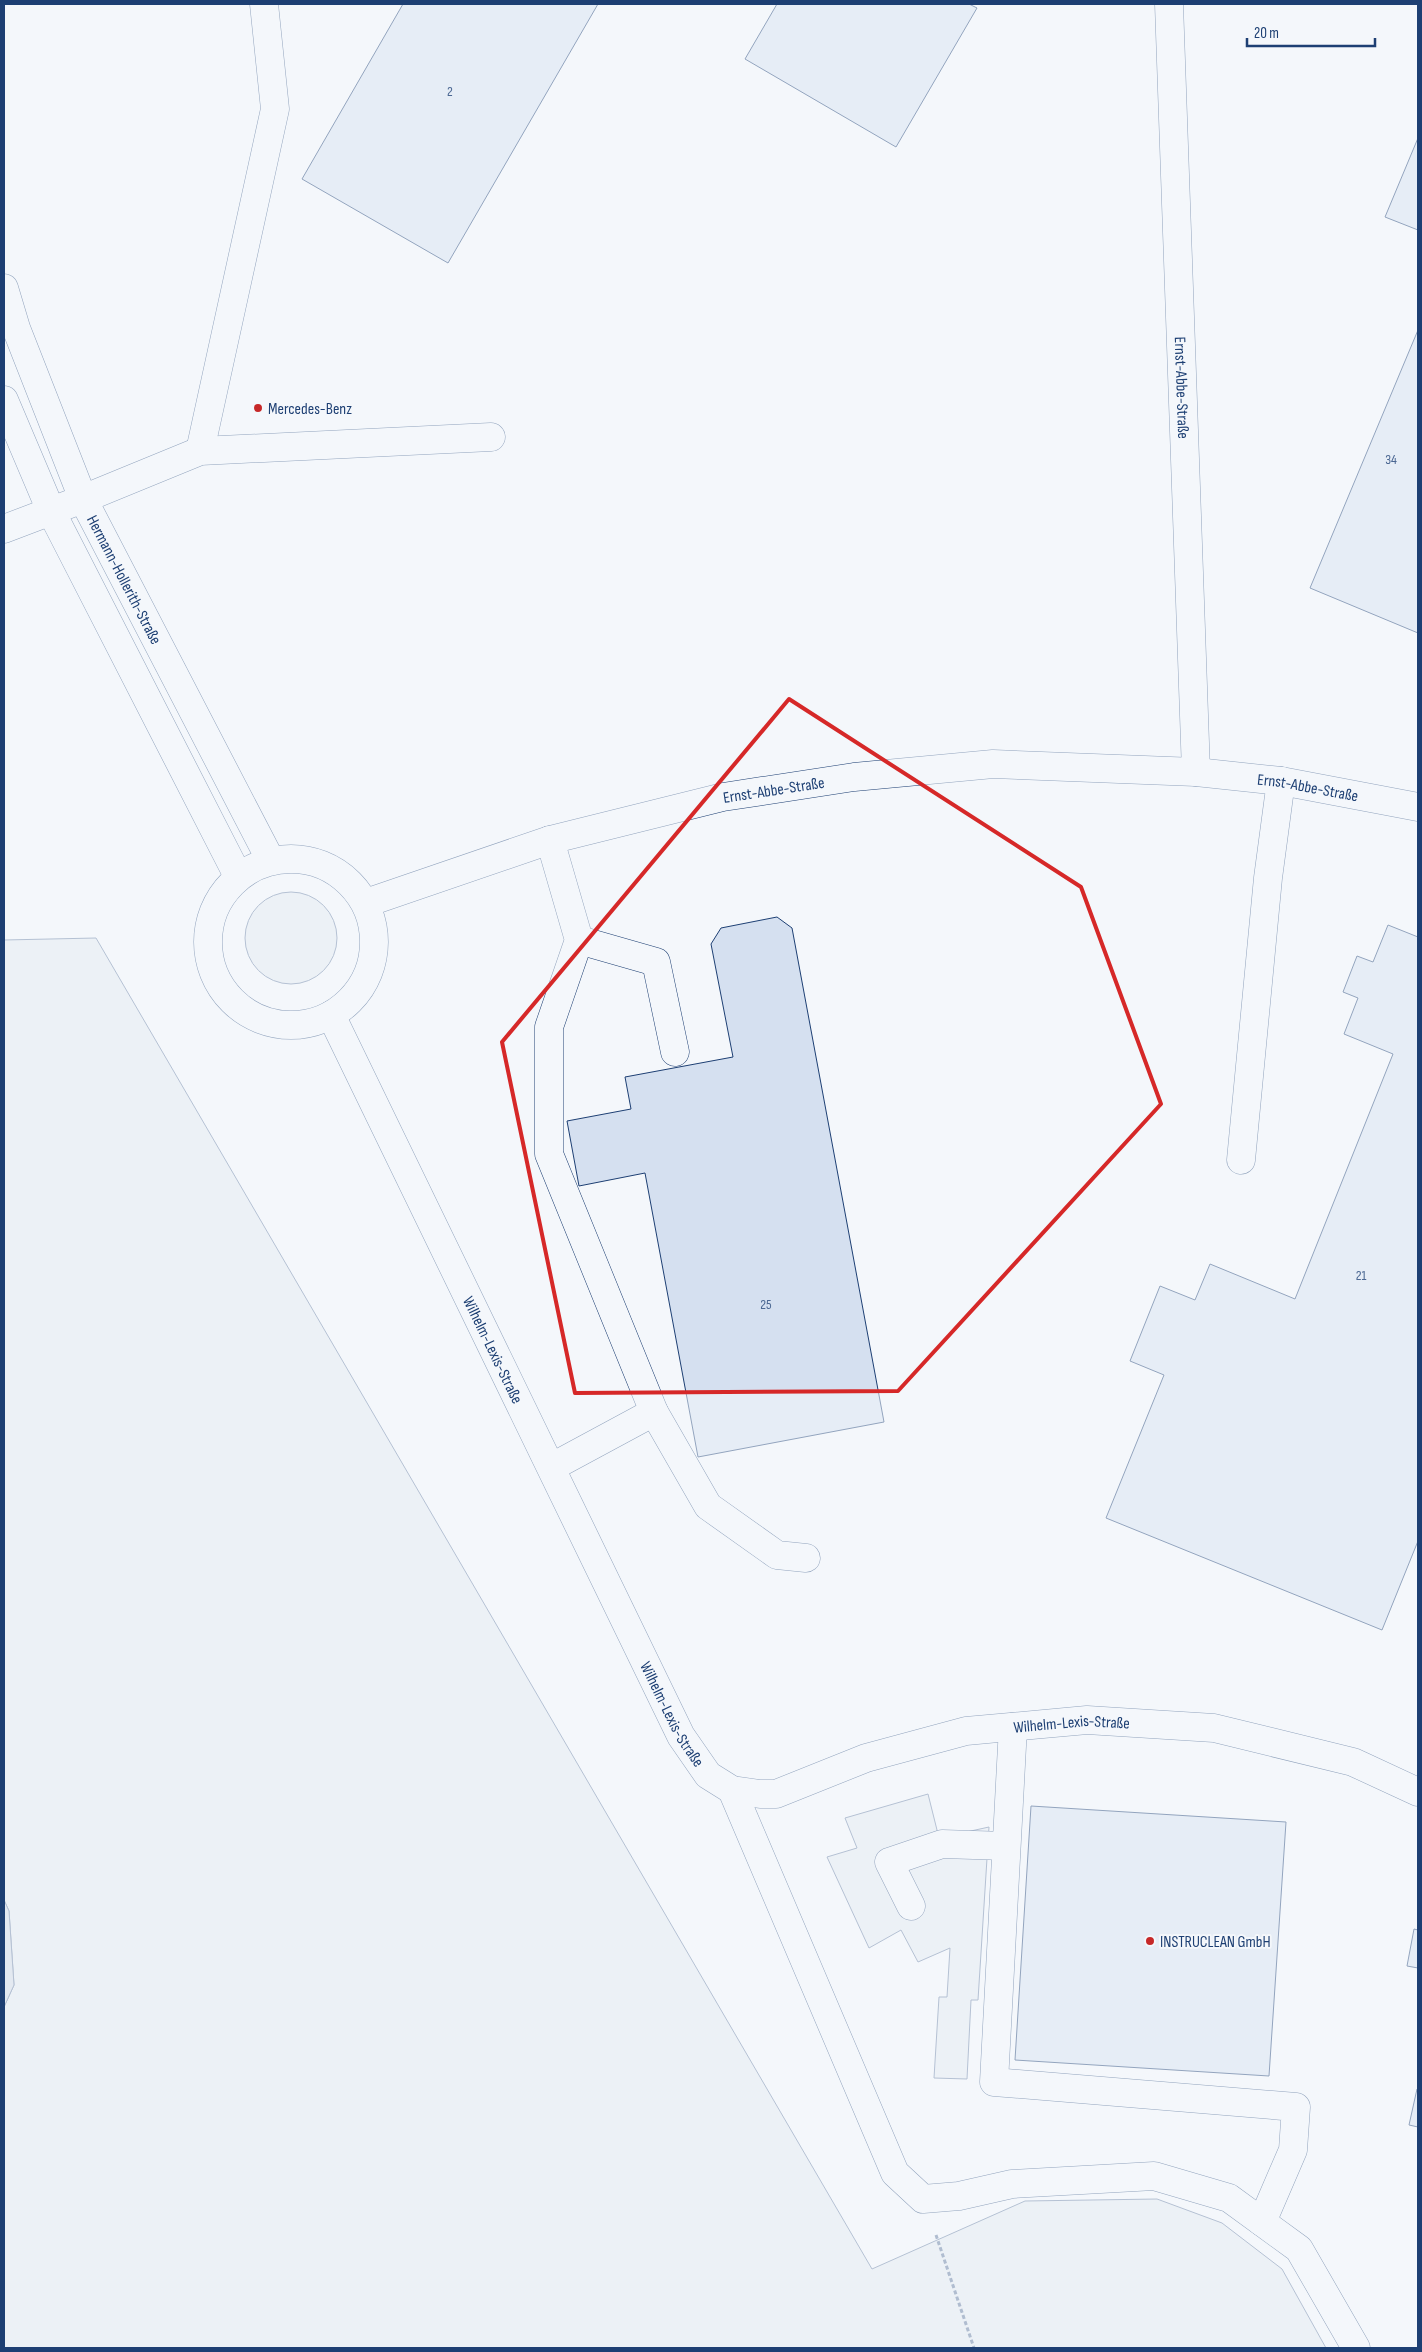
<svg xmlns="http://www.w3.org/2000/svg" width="1422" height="2352" viewBox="0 0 1422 2352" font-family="'Sofia Sans Condensed',sans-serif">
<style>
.green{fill:#e3e9f0;stroke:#687fa3}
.parking{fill:#e3e8f0;stroke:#687fa3}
.water{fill:#cfd7e4;stroke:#687fa3}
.building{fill:#d5e0f0;stroke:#1d3f73}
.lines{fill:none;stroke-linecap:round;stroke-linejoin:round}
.minor-casing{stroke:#1d3f73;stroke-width:29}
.path{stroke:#5e769c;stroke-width:3;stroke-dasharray:4 2.5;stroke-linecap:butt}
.minor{stroke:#f4f7fb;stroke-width:28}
.marked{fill:none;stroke:#d62828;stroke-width:4;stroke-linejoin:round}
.poi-dot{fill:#c62828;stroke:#f4f7fb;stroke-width:2}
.labels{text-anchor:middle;stroke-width:4;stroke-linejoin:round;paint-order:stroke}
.number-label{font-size:14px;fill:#4b6792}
.street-label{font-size:16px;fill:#1d3f73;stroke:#f4f7fb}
.poi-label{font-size:16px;fill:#1d3f73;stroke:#f4f7fb;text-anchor:start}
</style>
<rect width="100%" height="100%" fill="#f4f7fb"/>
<path class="green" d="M245 938a46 46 0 1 1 92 0a46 46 0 1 1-92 0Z
M 96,938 L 872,2269 L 1025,2201 L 1157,2199 L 1222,2223 L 1282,2269 L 1326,2348 L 4,2348 L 4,2007 L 14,1985 L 9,1911 L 4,1900 L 4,940 Z"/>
<path class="parking" d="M 928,1794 L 939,1838 L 989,1827 L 978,2000 L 971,2000 L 967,2079 L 934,2078 L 939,1997 L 947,1997 L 950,1948 L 918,1962 L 901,1930 L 869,1948 L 827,1857 L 857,1848 L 845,1818 Z"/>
<path class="water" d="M 4,1900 L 9,1911 L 14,1985 L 4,2007 Z"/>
<path class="building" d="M 403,4 L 598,4 L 448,263 L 302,179 Z
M 777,4 L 969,4 L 977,8 L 896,147 L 745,59 Z
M 1418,138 L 1418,230 L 1385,217 Z
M 1418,330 L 1418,633 L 1310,588 Z
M 777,917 L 792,928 L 884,1422 L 698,1457 L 645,1173 L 579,1186 L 567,1121 L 631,1109 L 625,1077 L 733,1057 L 711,944 L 721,928 Z
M 1388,925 L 1418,937 L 1418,1541 L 1382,1630 L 1106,1518 L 1164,1375 L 1130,1361 L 1160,1286 L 1195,1300 L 1210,1264 L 1295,1299 L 1393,1054 L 1344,1034 L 1358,998 L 1343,992 L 1357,956 L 1373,962 Z
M 1031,1806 L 1286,1822 L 1269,2076 L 1015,2060 Z
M 1414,1929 L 1418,1930 L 1418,1968 L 1407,1966 Z
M 1417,2089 L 1418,2089 L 1418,2127 L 1409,2125 Z"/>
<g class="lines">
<defs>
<g id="minor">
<path id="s1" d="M 1169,4 L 1196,772"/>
<path id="s2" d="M 4,288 L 16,328 L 83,499 L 271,861"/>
<path d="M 4,400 L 51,511 L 238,876"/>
<path d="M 200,451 L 275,109 L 264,4"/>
<path d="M 4,529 L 83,499 L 200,451 L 491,437"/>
<path d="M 550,840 L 579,940 L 549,1027 L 549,1154 L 654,1412 L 552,1467"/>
<circle cx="291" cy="942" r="83"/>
<path id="s3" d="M 366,903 L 550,840 L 723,797 L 854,777 L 993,764 L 1196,772 L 1281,781 L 1418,807"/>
<path d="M 579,940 L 656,962 L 675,1052"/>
<path id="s4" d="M 331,1015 L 681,1736 L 708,1775 L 732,1790 L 760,1794 L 776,1794 L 866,1758 L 966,1731 L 1087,1720 L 1214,1728 L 1353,1762 L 1418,1792"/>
<path d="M 1241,1160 L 1268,878 L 1281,781"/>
<path d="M 654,1412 L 708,1506 L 777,1555 L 806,1558"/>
<path d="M 1013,1727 L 994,2082 L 1296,2107 L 1293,2150 L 1262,2222"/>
<path d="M 732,1790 L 895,2173 L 923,2199 L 959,2196 L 1012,2184 L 1154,2176 L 1229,2198 L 1299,2249 L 1356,2348"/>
<path d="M 911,1906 L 889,1862 L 942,1844 L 1006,1846"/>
</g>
</defs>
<use href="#minor" class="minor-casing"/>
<path class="path" d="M 936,2235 L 974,2348"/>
<use href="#minor" class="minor"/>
</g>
<path d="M0 0H1422V2352H0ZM 789,699 L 1081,887 L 1161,1104 L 898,1391 L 575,1393 L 502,1042 Z" fill="#f4f7fb" fill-opacity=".55" fill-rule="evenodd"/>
<path class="marked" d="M 789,699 L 1081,887 L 1161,1104 L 898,1391 L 575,1393 L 502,1042 Z"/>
<g class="poi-dot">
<circle cx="258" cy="408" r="5"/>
<circle cx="1150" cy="1941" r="5"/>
</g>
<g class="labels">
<g class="number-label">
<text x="450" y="96">2</text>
<text x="1391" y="464">34</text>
<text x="1361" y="1280">21</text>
<text x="766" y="1309">25</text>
</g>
<g class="street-label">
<text dy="6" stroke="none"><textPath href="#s1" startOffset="384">Ernst-Abbe-Straße</textPath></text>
<text dy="6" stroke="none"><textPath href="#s2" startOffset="316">Hermann-Hollerith-Straße</textPath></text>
<text dy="6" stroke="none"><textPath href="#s3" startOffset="961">Ernst-Abbe-Straße</textPath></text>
<text dy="6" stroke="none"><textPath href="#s3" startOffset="424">Ernst-Abbe-Straße</textPath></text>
<text dy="6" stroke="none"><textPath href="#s4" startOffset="372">Wilhelm-Lexis-Straße</textPath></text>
<text dy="6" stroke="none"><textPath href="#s4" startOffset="778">Wilhelm-Lexis-Straße</textPath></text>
<text dy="6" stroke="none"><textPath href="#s4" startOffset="1228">Wilhelm-Lexis-Straße</textPath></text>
</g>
<g class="poi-label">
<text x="268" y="414">Mercedes-Benz</text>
<text x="1160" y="1947">INSTRUCLEAN GmbH</text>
</g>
</g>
<rect width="1422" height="2352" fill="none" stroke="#1d3f73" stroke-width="10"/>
<path d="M1247 38v8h128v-8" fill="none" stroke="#1d3f73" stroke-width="2.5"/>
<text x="1254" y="38" font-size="15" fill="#1d3f73" stroke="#f4f7fb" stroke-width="4" paint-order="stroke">20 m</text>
</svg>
